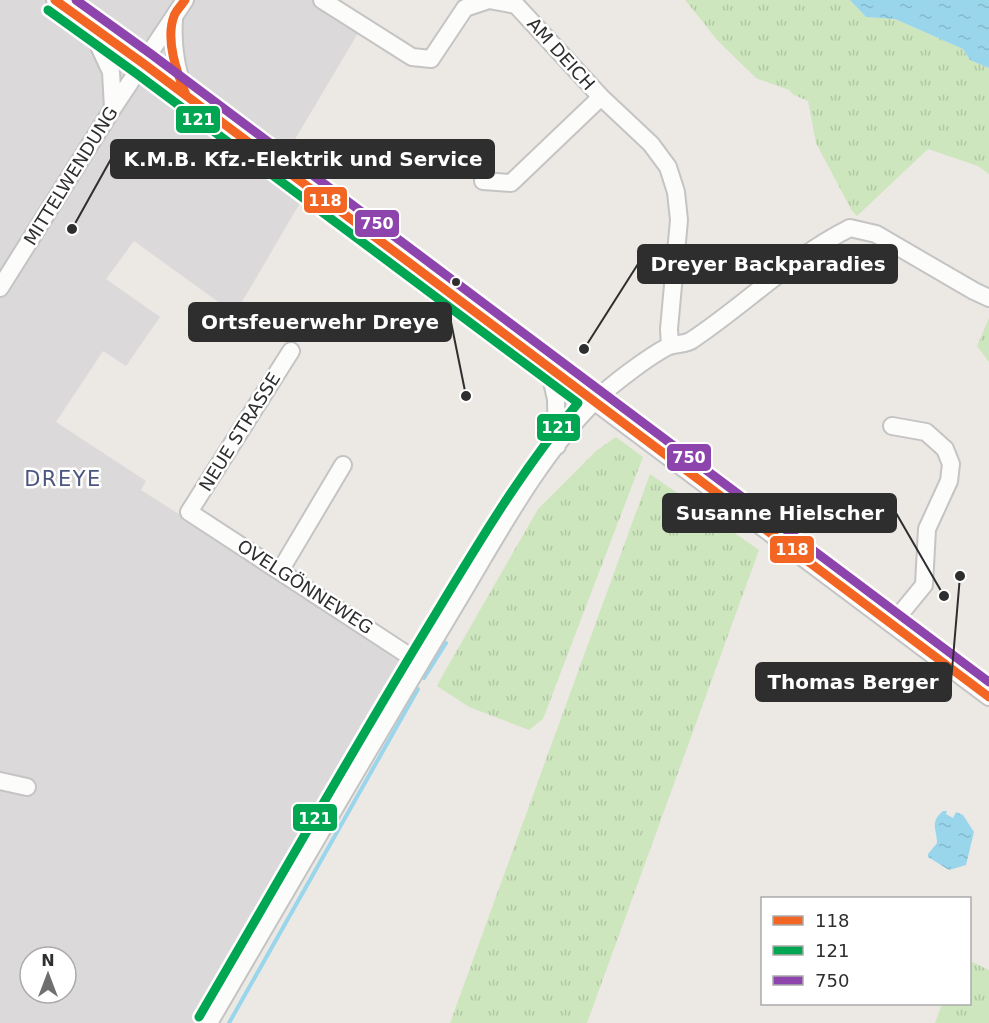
<svg xmlns="http://www.w3.org/2000/svg" width="989" height="1023" viewBox="0 0 989 1023" font-family="'DejaVu Sans',sans-serif">
<style>
.industrial{fill:#dcd9db;fill-rule:evenodd}
.grass{fill:url(#grass-tufts)}
.water{fill:url(#water-ripples)}
.lines{fill:none;stroke-linecap:round;stroke-linejoin:round}
.stream{stroke:#99d6ec;stroke-width:4}
.minor-casing{stroke:#c5c4c5;stroke-width:20}
.minor{stroke:#fcfcfb;stroke-width:16}
.bus-1-casing{stroke:#fff;stroke-width:14}
.bus-2-casing{stroke:#fff;stroke-width:14}
.bus-3-casing{stroke:#fff;stroke-width:14}
.bus-1{stroke:#f26522;stroke-width:9}
.bus-2{stroke:#00a651;stroke-width:9}
.bus-3{stroke:#8e44ad;stroke-width:9}
.bus-dot{fill:#2e2e2e;stroke:#fff;stroke-width:2}
.labels{text-anchor:middle;stroke-width:5;stroke-linejoin:round;paint-order:stroke}
.street-label{font-size:18px;fill:#2e2e2e;stroke:#fff}
.quarter-label{font-size:21px;letter-spacing:1.5px;fill:#4d5680;stroke:#fff}
.leader{fill:none;stroke:#2e2e2e;stroke-width:2}
.callout-dot{fill:#2e2e2e;stroke:#fff;stroke-width:2}
.callout{fill:#2e2e2e;stroke:#2e2e2e;stroke-width:2}
.callout-label{font-size:20px;text-anchor:middle;font-weight:bold;fill:#fff}
.line-badge{stroke:#fff;stroke-width:2}
.badge-label{font-size:16px;text-anchor:middle;font-weight:bold;fill:#fff}
</style>
<defs>
<pattern id="grass-tufts" width="24" height="20" patternUnits="userSpaceOnUse" patternTransform="scale(1.5)"><rect width="24" height="20" fill="#cee6be"/><path d="M3 7l-1-3M5 7V3M7 7l1-3M15 17l-1-3M17 17v-4M19 17l1-3" fill="none" stroke="#b1c6a4"/></pattern>
<pattern id="water-ripples" width="26" height="14" patternUnits="userSpaceOnUse" patternTransform="scale(1.5)"><rect width="26" height="14" fill="#99d6ec"/><path d="M2 4q2-2 4 0t4 0M15 11q2-2 4 0t4 0" fill="none" stroke="#84b8cb"/></pattern>
</defs>
<rect width="100%" height="100%" fill="#ece8e4"/>
<path class="industrial" d="M 0,0 L 322,0 L 361,28 L 278,168 L 307,191 L 235,314 L 134,241 L 106,279 L 160,317 L 126,366 L 103,351 L 56,422 L 146,481 L 141,490 L 415,664 L 206,1023 L 0,1023 ZM 30,957 L 66,957 L 66,993 L 30,993 Z"/>
<path class="grass" d="M 685,0 L 850,0 L 866,17 L 895,19 L 963,49 L 970,60 L 989,68 L 989,174 L 978,166 L 928,149 L 857,216 L 852,211 L 816,143 L 808,101 L 794,95 L 789,90 L 756,78 L 718,41 Z
M 989,318 L 989,362 L 977,346 Z
M 616,437 L 643,457 L 543,719 L 529,730 L 469,707 L 437,686 L 440,680 L 538,509 L 596,451 Z
M 650,474 L 759,550 L 587,1023 L 450,1023 Z
M 970,961 L 989,970 L 989,1023 L 935,1023 L 942,1004 L 970,1004 Z"/>
<path class="water" d="M 850,0 L 989,0 L 989,68 L 970,60 L 963,49 L 895,19 L 866,17 Z
M 943,811 L 947,811 L 946,814 L 953,818 L 956,812 L 963,815 L 974,832 L 966,865 L 949,870 L 928,857 L 928,854 L 937,843 C 937,829 929,823 943,811 Z"/>
<g class="lines">
<path class="stream" d="M 424,678 L 446,643
M 229,1023 L 418,689"/>
<defs>
<path id="minor" d="M 55,0 L 144,64 L 989,697
M 322,0 L 412,57 L 431,59 L 465,8 L 489,0 L 516,5 L 601,97 L 651,144 L 668,167 L 676,192 L 679,220 L 669,329 L 670,345
M 174,20 C 172,47 176,69 185,94
M 91,29 L 111,72 L 113,108
M 483,181 L 511,183 L 601,97
M 0,288 L 113,108 L 185,0
M 291,351 L 189,512 L 420,663
M 549,369 L 556,399 L 557,446
M 892,426 L 926,432 L 945,449 L 951,464 L 949,481 L 927,529 L 924,585 L 892,624
M 280,571 L 343,465
M 0,781 L 27,787
M 209,1023 C 289,886 369,748 451,612 C 493,543 538,456 596,400 C 612,384 648,357 667,347 C 675,343 685,345 692,340 C 746,304 792,257 850,228 L 876,234 L 974,291 L 989,298"/>
</defs>
<use href="#minor" class="minor-casing"/>
<use href="#minor" class="minor"/>
<defs>
<path id="bus-1" d="M 55,0 L 144,64 L 989,697
M 185,0 C 182,5 176,10 174,16 C 165,40 177,73 186,95"/>
<path id="bus-2" d="M 48,10 L 137,74 L 578,403 C 518,474 472,554 424,633 C 347,760 274,889 199,1017"/>
<path id="bus-3" d="M 76,0 L 151,54 L 989,682"/>
</defs>
<use href="#bus-1" class="bus-1-casing"/>
<use href="#bus-2" class="bus-2-casing"/>
<use href="#bus-3" class="bus-3-casing"/>
<use href="#bus-1" class="bus-1"/>
<use href="#bus-2" class="bus-2"/>
<use href="#bus-3" class="bus-3"/>
</g>
<circle class="bus-dot" cx="456" cy="282" r="5"/>
<g class="labels">
<g class="street-label">
<text transform="translate(561 54) rotate(48)" y="6">AM DEICH</text>
<text transform="translate(71 176) rotate(-58)" y="6">MITTELWENDUNG</text>
<text transform="translate(240 432) rotate(-58)" y="6">NEUE STRASSE</text>
<text transform="translate(305 587) rotate(33)" y="6">OVELGÖNNEWEG</text>
</g>
<g class="quarter-label">
<text x="63" y="486">DREYE</text>
</g>
</g>
<path class="leader" d="M72 229L111 159M584 349L638 264M466 396L451 322M944 596L896 513M960 576L951 682"/>
<g class="callout-dot">
<circle cx="72" cy="229" r="6"/>
<circle cx="584" cy="349" r="6"/>
<circle cx="466" cy="396" r="6"/>
<circle cx="944" cy="596" r="6"/>
<circle cx="960" cy="576" r="6"/>
</g>
<g class="callout">
<rect x="111" y="140" width="383" height="38" rx="6"/>
<rect x="638" y="245" width="259" height="38" rx="6"/>
<rect x="189" y="303" width="262" height="38" rx="6"/>
<rect x="663" y="494" width="233" height="38" rx="6"/>
<rect x="756" y="663" width="195" height="38" rx="6"/>
</g>
<g class="callout-label">
<text x="303" y="166">K.M.B. Kfz.-Elektrik und Service</text>
<text x="768" y="271">Dreyer Backparadies</text>
<text x="320" y="329">Ortsfeuerwehr Dreye</text>
<text x="780" y="520">Susanne Hielscher</text>
<text x="853" y="689">Thomas Berger</text>
</g>
<g class="line-badge">
<rect x="175" y="105" width="46" height="29" rx="6" fill="#00a651"/>
<rect x="303" y="186" width="45" height="28" rx="6" fill="#f26522"/>
<rect x="354" y="209" width="46" height="29" rx="6" fill="#8e44ad"/>
<rect x="536" y="413" width="45" height="29" rx="6" fill="#00a651"/>
<rect x="666" y="443" width="46" height="29" rx="6" fill="#8e44ad"/>
<rect x="769" y="535" width="46" height="29" rx="6" fill="#f26522"/>
<rect x="292" y="803" width="46" height="29" rx="6" fill="#00a651"/>
</g>
<g class="badge-label">
<text x="198" y="125">121</text>
<text x="325" y="206">118</text>
<text x="377" y="229">750</text>
<text x="558" y="433">121</text>
<text x="689" y="463">750</text>
<text x="792" y="555">118</text>
<text x="315" y="824">121</text>
</g>
<rect x="761" y="897" width="210" height="108" fill="#ffffff" stroke="#ababab" stroke-width="1.5"/>
<rect x="773" y="916" width="30" height="9" fill="#f26522" stroke="#ababab" stroke-width="1.5"/>
<text x="815" y="927" font-size="18" fill="#2e2e2e">118</text>
<rect x="773" y="946" width="30" height="9" fill="#00a651" stroke="#ababab" stroke-width="1.5"/>
<text x="815" y="957" font-size="18" fill="#2e2e2e">121</text>
<rect x="773" y="976" width="30" height="9" fill="#8e44ad" stroke="#ababab" stroke-width="1.5"/>
<text x="815" y="987" font-size="18" fill="#2e2e2e">750</text>
<g transform="translate(48 975)"><circle r="28" fill="#ffffff" stroke="#ababab" stroke-width="1.5"/>
<path d="M0-4.5L10 22L0 15L-10 22Z" fill="#706f6e"/>
<text y="-9" font-size="16" font-weight="bold" text-anchor="middle" fill="#2e2e2e">N</text>
</g>
</svg>
